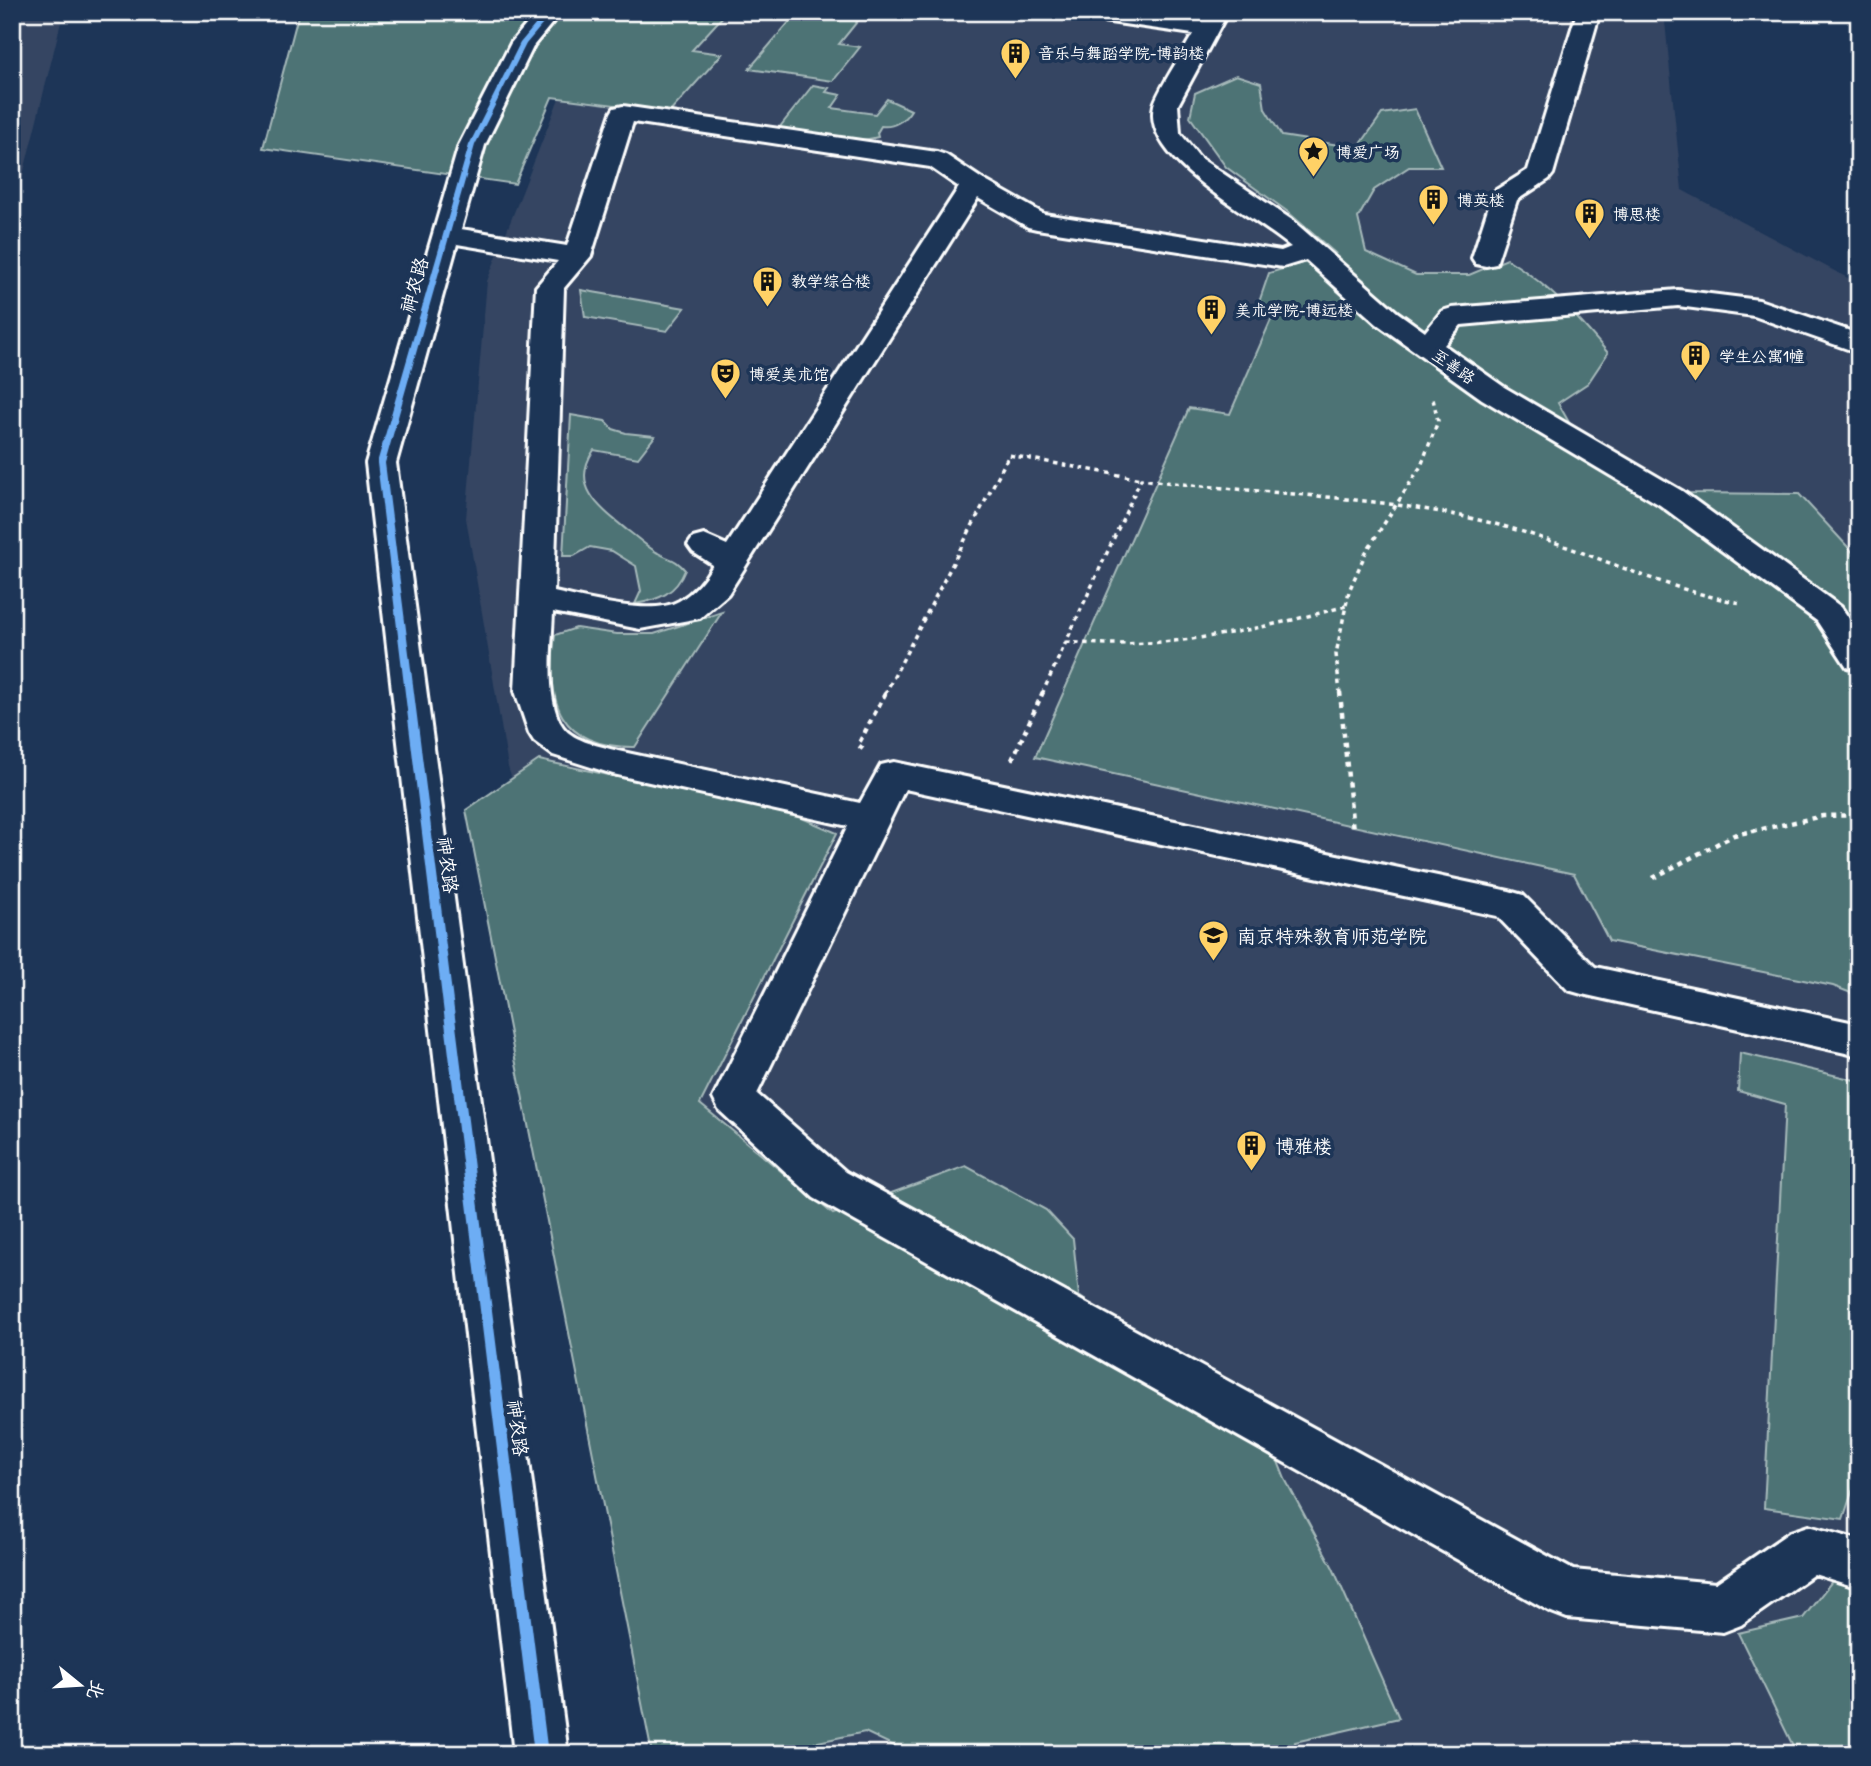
<svg xmlns="http://www.w3.org/2000/svg" width="1871" height="1766" viewBox="0 0 1871 1766" font-family="'Patrick Hand','LXGW WenKai TC',sans-serif">
<style>
.built{fill:#344562}
.green{fill:#4e7375;stroke:#a6b9ba;stroke-width:2}
.lines{fill:none;stroke-linecap:round;stroke-linejoin:round}
.minor-casing{stroke:#fff;stroke-width:6}
.path-far1{stroke:#fff;stroke-width:3.5;stroke-dasharray:4.5 4.5;stroke-linecap:butt}
.path{stroke:#fff;stroke-width:4.5;stroke-dasharray:5 5;stroke-linecap:butt}
.minor{fill:#1d3557;fill-rule:evenodd}
.cycleway-casing{stroke:#1d3557;stroke-width:5}
.cycleway{fill:#6dadf4;fill-rule:evenodd}
.labels{text-anchor:middle;stroke-width:7;stroke-linejoin:round;paint-order:stroke}
.far-poi-label{font-size:16px;fill:#fff;stroke:#1d3557;text-anchor:start}
.far-street-label{font-size:16px;fill:#fff;stroke:#1d3557}
.street-label{font-size:19px;fill:#fff;stroke:#1d3557}
.poi-label{font-size:19px;fill:#fff;stroke:#1d3557;text-anchor:start}
</style>
<rect width="100%" height="100%" fill="#1d3557"/>
<filter id="ink" filterUnits="userSpaceOnUse"><feTurbulence type="fractalNoise" baseFrequency=".0143" numOctaves="2"/><feDisplacementMap in="SourceGraphic" scale="14" xChannelSelector="R" yChannelSelector="G"/><feConvolveMatrix kernelMatrix="1 2 1 2 8 2 1 2 1" color-interpolation-filters="sRGB"/></filter>
<g filter="url(#ink)">
<path class="built" d="M 12,12 L 30,12 L 62,18 L 12,220 Z
M 593,12 L 1664,12 L 1682,190 L 1859,284 L 1859,1754 L 753,1754 L 632,1159 L 508,767 L 466,518 L 487,281 Z"/>
<path class="green" d="M 299,12 L 727,12 L 692,50 L 722,54 L 670,112 L 552,97 L 515,184 L 263,148 Z
M 736,12 L 865,12 L 839,44 L 860,47 L 833,81 L 749,69 L 791,20 Z
M 1236,75 L 1261,83 L 1265,109 L 1282,136 L 1358,148 L 1382,114 L 1415,109 L 1441,167 L 1409,167 L 1374,190 L 1358,218 L 1366,252 L 1416,275 L 1469,275 L 1507,259 C 1550,286 1575,314 1608,353 L 1588,383 L 1558,403 L 1575,433 L 1641,473 L 1689,493 L 1799,494 L 1859,559 L 1859,996 L 1833,986 L 1609,941 L 1574,874 L 1035,757 L 1189,408 L 1230,414 L 1274,313 L 1257,308 L 1269,273 L 1335,253 L 1288,212 L 1226,167 L 1190,117 L 1195,93 Z
M 813,85 L 829,88 L 826,92 L 841,95 L 832,108 L 875,114 L 887,99 L 911,110 C 905,120 894,128 881,126 L 877,133 L 878,137 C 848,146 810,133 779,128 Z
M 581,290 L 685,308 L 667,331 L 585,317 Z
M 571,415 L 605,421 L 613,429 L 626,433 L 655,436 L 638,458 L 594,450 C 569,486 601,509 627,530 C 637,537 647,547 658,553 C 670,560 675,558 685,570 C 676,593 659,600 635,604 L 641,591 L 636,566 L 612,551 L 590,547 L 574,556 L 563,556 Z
M 722,612 L 635,747 C 559,748 545,703 555,635 L 576,628 L 617,634 L 654,634 Z
M 539,760 L 795,815 L 837,833 L 700,1104 L 833,1214 L 966,1166 L 1046,1210 L 1073,1239 L 1079,1296 L 1265,1429 L 1285,1479 L 1333,1568 L 1399,1718 L 1295,1742 L 1298,1754 L 911,1754 L 865,1732 L 761,1754 L 652,1754 L 466,810 Z
M 1740,1053 L 1859,1081 L 1859,1471 L 1843,1519 L 1764,1508 L 1785,1104 L 1738,1091 Z
M 1859,1547 L 1859,1754 L 1797,1754 L 1738,1633 L 1803,1618 Z"/>
<g class="lines">
<defs>
<path id="minor" d="M 537,12 L 561,12 L 534,45 L 485,145 L 461,229 L 567,246 L 611,113 L 614,108 L 623,106 L 937,152 L 946,155 L 982,179 L 1044,214 L 1281,251 L 1291,247 C 1255,215 1141,162 1154,105 C 1157,92 1185,49 1193,34 L 1089,19 L 1081,17 L 1078,12 L 1139,12 L 1201,21 L 1205,12 L 1228,12 L 1178,105 L 1180,133 L 1200,158 L 1292,220 L 1397,312 L 1425,332 L 1442,311 L 1452,308 L 1678,290 L 1759,300 L 1859,334 L 1859,353 L 1754,316 L 1678,306 L 1461,325 L 1444,345 L 1504,387 L 1682,491 L 1841,607 L 1859,633 L 1859,670 L 1847,667 L 1817,621 L 1660,505 L 1482,399 L 1377,324 L 1306,260 L 1283,267 L 1037,229 L 1028,227 L 978,198 L 728,594 L 700,618 L 640,629 L 553,612 C 552,643 544,701 563,727 C 574,742 601,746 618,751 L 860,803 L 881,765 L 894,762 L 1509,891 L 1523,895 L 1595,967 L 1859,1024 L 1859,1056 L 1582,994 L 1568,990 L 1497,916 L 905,789 L 757,1094 L 846,1172 L 1573,1570 L 1716,1583 L 1790,1532 L 1808,1526 L 1859,1540 L 1859,1588 L 1814,1574 L 1741,1625 L 1723,1632 L 1567,1618 L 1549,1611 L 814,1198 L 719,1110 L 713,1098 L 848,826 L 613,774 L 553,755 L 534,741 L 529,733 L 515,691 L 536,287 L 558,261 L 457,244 L 396,463 L 568,1754 L 514,1754 L 366,463 L 459,145 L 511,43 ZM 633,122 L 930,167 L 959,187 L 727,545 L 704,535 L 693,538 L 688,545 L 693,552 L 713,565 C 705,579 693,593 679,601 C 651,617 585,598 554,592 L 564,288 L 591,256 Z
M 1577,12 L 1600,12 L 1553,174 L 1549,179 L 1517,200 L 1496,264 L 1486,266 L 1476,264 L 1472,258 L 1492,196 L 1496,190 L 1528,170 Z"/>
</defs>
<use href="#minor" class="minor-casing"/>
<path class="path-far1" d="M 1066,642 C 1165,650 1251,632 1346,606
M 885,694 L 1009,455 L 1141,479
M 1042,694 L 1141,479 C 1260,495 1382,494 1499,525 C 1582,547 1656,588 1741,603
M 1340,694 L 1336,654 L 1349,591 L 1366,552 L 1421,466 L 1438,421 L 1433,399"/>
<path class="path" d="M 1340,692 L 1353,831
M 863,749 L 858,745 L 886,692
M 1012,760 L 1043,692
M 1653,878 L 1734,835 L 1823,816 L 1859,815"/>
<use href="#minor" class="minor"/>
<defs>
<path id="cycleway" d="M 546,12 L 553,12 L 526,44 L 475,145 L 385,463 L 548,1754 L 534,1754 L 377,463 L 469,145 L 520,43 Z"/>
</defs>
<use href="#cycleway" class="cycleway-casing"/>
<use href="#cycleway" class="cycleway"/>
</g>
</g>
<defs>
<symbol id="building-pin" viewBox="-11 -11 22 30"><path d="M0 17L-7.5 6A9.5 9.5 0 1 1 7.5 6Z" fill="#ffd166" stroke="#1d3557"/><path d="M-4-6H4V6H1V3H-1V6H-4ZM-2.5-4.3h1.7v1.8h-1.7ZM.8-4.3h1.7v1.8H.8ZM-2.5-1h1.7V.8h-1.7ZM.8-1h1.7V.8H.8Z" fill="#111"/></symbol>
<symbol id="sight-pin" viewBox="-11 -11 22 30"><path d="M0 17L-7.5 6A9.5 9.5 0 1 1 7.5 6Z" fill="#ffd166" stroke="#1d3557"/><path d="M0-6L1.8-2.2L6-1.7L2.9 1.2L3.7 5.4L0 3.3L-3.7 5.4L-2.9 1.2L-6-1.7L-1.8-2.2Z" fill="#111"/></symbol>
<symbol id="theatre-pin" viewBox="-11 -11 22 30"><path d="M0 17L-7.5 6A9.5 9.5 0 1 1 7.5 6Z" fill="#ffd166" stroke="#1d3557"/><path d="M-5-5.5Q0-4 5-5.5V0Q5 5 0 6Q-5 5-5 0ZM-3.3-2.5H-1v1.5H-3.3ZM1-2.5H3.3v1.5H1ZM-2.8 1Q0 5.5 2.8 1Z" fill="#111"/></symbol>
<symbol id="university-pin" viewBox="-11 -11 22 30"><path d="M0 17L-7.5 6A9.5 9.5 0 1 1 7.5 6Z" fill="#ffd166" stroke="#1d3557"/><path d="M0-5L7-2L0 1L-7-2ZM-4 1L0 2.5L4 1V4Q0 6-4 4Z" fill="#111"/></symbol>
</defs>
<g fill-rule="evenodd">
<use href="#building-pin" x="998" y="36" width="35" height="47"/>
<use href="#sight-pin" x="1296" y="134" width="35" height="47"/>
<use href="#building-pin" x="1416" y="182" width="35" height="47"/>
<use href="#building-pin" x="1572" y="196" width="35" height="47"/>
<use href="#building-pin" x="750" y="264" width="35" height="47"/>
<use href="#building-pin" x="1194" y="292" width="35" height="47"/>
<use href="#building-pin" x="1678" y="338" width="35" height="47"/>
<use href="#theatre-pin" x="708" y="356" width="35" height="47"/>
<use href="#university-pin" x="1196" y="918" width="35" height="47"/>
<use href="#building-pin" x="1234" y="1128" width="35" height="47"/>
</g>
<g class="labels">
<g class="far-poi-label">
<text x="1038" y="59">音乐与舞蹈学院-博韵楼</text>
<text x="1336" y="158">博爱广场</text>
<text x="1457" y="206">博英楼</text>
<text x="1613" y="220">博思楼</text>
<text x="791" y="287">教学综合楼</text>
<text x="1235" y="316">美术学院-博远楼</text>
<text x="1719" y="362">学生公寓1幢</text>
<text x="749" y="380">博爱美术馆</text>
</g>
<g class="far-street-label">
<text transform="translate(1454 366) rotate(35)" y="6">至善路</text>
</g>
<g class="street-label">
<text transform="translate(414 285) rotate(-74)" y="7">神农路</text>
<text transform="translate(448 865) rotate(83)" y="7">神农路</text>
<text transform="translate(518 1428) rotate(83)" y="7">神农路</text>
</g>
<g class="poi-label">
<text x="1237" y="943">南京特殊教育师范学院</text>
<text x="1275" y="1153">博雅楼</text>
</g>
</g>
<rect width="1871" height="1766" fill="none" stroke="#1d3557" stroke-width="42"/>
<rect x="21" y="21" width="1829" height="1724" fill="none" stroke="#fff" stroke-width="2.5" filter="url(#ink)"/>
<g transform="translate(80 1685) rotate(108)" stroke="#1d3557" stroke-width="5" paint-order="stroke">
<path d="M0-5L12 26L0 18L-12 26Z" fill="#ffffff"/>
<text y="-10" font-size="19" font-weight="bold" text-anchor="middle" fill="#ffffff">北</text>
</g>
</svg>
